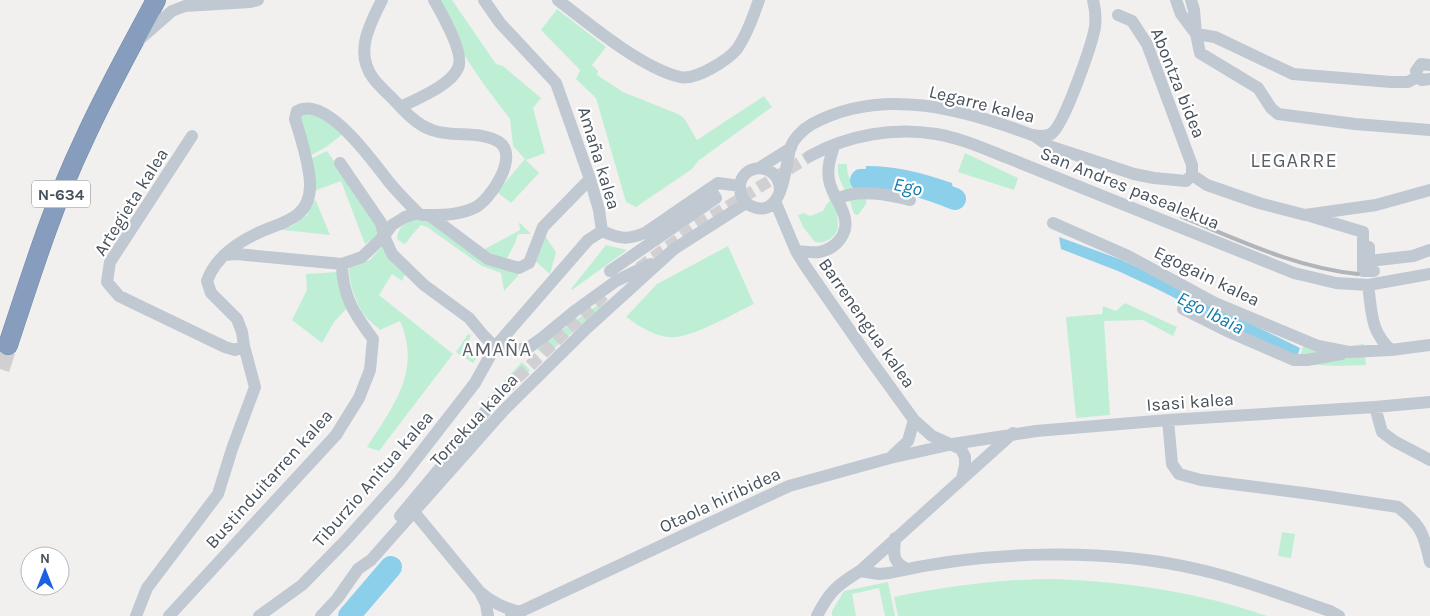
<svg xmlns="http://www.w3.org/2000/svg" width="1430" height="616" viewBox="0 0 1430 616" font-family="Karla,sans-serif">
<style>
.green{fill:#beefd5}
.water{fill:#8bcfeb}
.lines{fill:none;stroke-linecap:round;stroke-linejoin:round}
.river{stroke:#8bcfeb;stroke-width:22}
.minor-tunnel{stroke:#d0cfd2;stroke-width:12;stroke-dasharray:12 6;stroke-linecap:butt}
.highway-tunnel{stroke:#d0cfd2;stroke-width:19;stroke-dasharray:19 9;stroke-linecap:butt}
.highway-casing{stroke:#7288a9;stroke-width:20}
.minor{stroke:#c0c8d1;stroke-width:12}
.highway{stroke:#879dbd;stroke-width:19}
.rail{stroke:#b1b4b9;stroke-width:4}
.labels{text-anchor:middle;stroke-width:4.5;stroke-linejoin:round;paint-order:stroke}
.shield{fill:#fff;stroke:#7e858d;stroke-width:1}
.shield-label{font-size:16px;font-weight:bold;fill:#47515c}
.street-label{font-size:18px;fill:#47515c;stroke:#fff}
.water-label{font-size:19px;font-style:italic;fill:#0e7ba9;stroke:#fff}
.quarter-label{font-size:20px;letter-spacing:1px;fill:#5c5f64;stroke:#fff}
</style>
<rect width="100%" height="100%" fill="#f2efef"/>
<path class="green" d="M 438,0 L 452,0 L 496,64 L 503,66 L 541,98 L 533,108 L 545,153 L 526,160 L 539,173 L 511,203 L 497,192 L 525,159 L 513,146 L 510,119 L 485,86 L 464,55 Z
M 557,9 L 606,47 L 592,65 L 598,71 L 597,75 L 623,92 L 678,114 L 684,118 L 697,140 L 764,96 L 772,107 L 698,161 L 692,169 L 636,207 L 626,202 L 596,98 L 576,79 L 580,70 L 541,30 Z
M 299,112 L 313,112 L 344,133 L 326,147 L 308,157 Z
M 327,151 L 377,223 L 379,235 L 365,244 L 341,181 L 314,191 L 310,159 Z
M 965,153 L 1018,178 L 1014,190 L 958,172 Z
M 838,164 L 847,164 C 846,178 855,189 867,196 L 866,204 L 858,215 L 854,214 C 852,209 851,204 849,199 C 844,186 836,178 838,164 Z
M 827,193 L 837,211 L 838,229 C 834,238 825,244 815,242 L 803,227 L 798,215 L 804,213 L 810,216 L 823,211 L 826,205 L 830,201 Z
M 312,199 L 316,201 L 330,235 L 274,229 L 292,226 L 307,215 Z
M 413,218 L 428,220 L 518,271 L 518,276 L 504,291 L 501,273 L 482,266 L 427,227 L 421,225 L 411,236 L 407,242 L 404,244 L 397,239 C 397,228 405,224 413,218 Z
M 519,222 L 531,234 L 518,234 L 515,243 L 506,260 L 483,250 L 520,230 Z
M 545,236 L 556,252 L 550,274 L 534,260 Z
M 383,245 L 405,274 L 402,281 L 392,274 L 379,295 L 453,354 L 379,451 L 367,447 C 393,407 422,370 400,321 L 380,330 C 376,326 369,321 365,316 C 356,304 348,281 349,266 L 370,260 Z
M 606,245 L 627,250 L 572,290 L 571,289 Z
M 728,246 L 754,304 C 735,313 695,336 675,337 C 658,339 639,326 626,317 L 657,284 Z
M 337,272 L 338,286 L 347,308 L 334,322 L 322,343 L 292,320 L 307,290 L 306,274 Z
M 602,302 L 608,302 L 545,356 L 536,348 Z
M 1125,303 L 1177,327 L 1173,336 L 1143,320 L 1104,321 L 1110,415 L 1076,418 L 1066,317 L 1102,314 L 1103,306 L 1116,311 Z
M 468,334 L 471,335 C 467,344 469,351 478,356 L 473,363 L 456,352 Z
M 1304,343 L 1339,348 L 1364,344 L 1366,365 L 1337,366 L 1298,364 Z
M 522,362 L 530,370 L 497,407 L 487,399 Z
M 1282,532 L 1295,534 L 1291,558 L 1278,556 Z
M 1055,579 C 1128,582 1198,592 1267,616 L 898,616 L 894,597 C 947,586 1001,579 1055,579 Z
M 888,582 L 895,616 L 885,616 L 879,588 L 852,594 L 856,616 L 832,616 L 832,611 L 844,591 Z"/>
<path class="water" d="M 866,166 C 897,166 923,173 952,183 L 955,205 C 926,192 898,184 866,184 Z
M 1059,237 L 1122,260 L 1300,348 L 1296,360 L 1157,289 L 1118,271 L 1061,249 Z"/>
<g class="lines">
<path class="river" d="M 861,180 C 896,178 922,186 955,199
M 349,616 L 391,567"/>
<path class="minor-tunnel" d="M 639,268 L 696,226 L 810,156
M 491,403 L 605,294"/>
<path class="highway-tunnel" d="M 0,369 L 8,345"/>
<defs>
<path id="highway" d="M 8,345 C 31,276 52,207 83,142 C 105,93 131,47 156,0"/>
</defs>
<use href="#highway" class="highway-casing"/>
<path class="minor" d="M 382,0 C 370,24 354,52 373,78 C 379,86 387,93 394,100 C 405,112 417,125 432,130 C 453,138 480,130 499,142 C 520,156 490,201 474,208 C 457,216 439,215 422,215 L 418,213
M 484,0 L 500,23 L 556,83 L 590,179 L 599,210 L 602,231
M 558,0 C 590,25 642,68 680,77 C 695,81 728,60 737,49 C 747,34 753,17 759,0
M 1176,0 L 1181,14 L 1196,34 L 1200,53 L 1258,88 L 1271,108 L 1278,114 L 1355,124 L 1430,130
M 1191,0 L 1194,10 L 1196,34 L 1215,37 L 1293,74 L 1391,82 L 1408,82 L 1417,77
M 1118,15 L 1132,21 L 1147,44 L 1192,165 L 1192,175
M 140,39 L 172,11 L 185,6 L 250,2 L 258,0
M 1430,65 L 1421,64 L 1416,71 L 1417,77 L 1422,80 L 1430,79
M 401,107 C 418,98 450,86 458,68 C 465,54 442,14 434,0
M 192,136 L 110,262 L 107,282 L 119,296 L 225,347 L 235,350 L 244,346
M 1035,136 L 1049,146 L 1134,174 L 1154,178 L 1186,181 L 1192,175
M 810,156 C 848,135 893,127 936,134 C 961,138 985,149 1008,158 L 1294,273 L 1336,283 L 1368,285 L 1430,274
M 340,163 L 381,223 L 384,236 L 392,254 L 424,285 L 469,318 L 484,336 L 495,347
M 759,168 L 791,148
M 1192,175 L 1207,185 L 1259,203 L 1305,215 L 1376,205 L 1430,190
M 780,192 C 781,160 738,162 740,189 C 740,195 744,202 749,205 C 783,223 785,168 790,149 C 793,139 803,129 812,124 C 882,86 963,109 1032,135 C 1038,136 1046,137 1051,134 C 1064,126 1092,44 1095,27 C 1096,19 1095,8 1093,0
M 838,199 C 856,188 891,195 910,200
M 775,201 L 796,251 L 806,267 L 867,355 L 914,420 L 932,436 L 961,449 L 965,457 L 965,465 L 962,479
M 429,215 L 488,259 L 519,268 L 529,263 L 543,227 L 590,179
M 1310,216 L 1363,232 L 1363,271 L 1374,271
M 1053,223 L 1128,256 L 1215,303 L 1318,346 L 1349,352 L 1391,350
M 602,231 C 620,239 627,240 645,233 L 718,183 L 740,186
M 1369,247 L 1369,261 L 1413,256 L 1430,250
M 796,251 C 803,251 812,253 819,252 C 836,249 850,233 844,215 C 841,204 833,195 830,184 C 826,171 830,158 834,146
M 610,271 L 716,198 L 710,189
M 1368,285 C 1372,312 1370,331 1391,350 L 1430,345
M 1183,309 L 1227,331 L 1294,360 L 1307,360 L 1341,354
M 495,347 L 516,350 L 528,348 L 542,338 L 576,310 L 616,281 L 651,264
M 1375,407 L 1382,432 L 1394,441 L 1430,460
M 1168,420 L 1172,464 L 1179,474 L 1201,480 L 1311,494 L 1398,507 C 1421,525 1424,534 1430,562
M 890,458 L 908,441 L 914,420
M 414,512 L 480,592 C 493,603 504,608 520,612
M 400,516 L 475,426 L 491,403
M 895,538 C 894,554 891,561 907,569
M 860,571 L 879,574 L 889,573 C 983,551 1105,547 1201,570 C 1245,580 1288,597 1330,611 L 1339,616
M 481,594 L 486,604 L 488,616
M 136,616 L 147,588 L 218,494 L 232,449 L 255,387 L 244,346 L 242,332 L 237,319 L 211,293 L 207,281 C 215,258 238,242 260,232 C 282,222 309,219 310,187 C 311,171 300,134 295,119 L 297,111 C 327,95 373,162 389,182 C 398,193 408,203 418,213 L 405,217 L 392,225 L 384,236 L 362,257 L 342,264 L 236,254 L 224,255
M 169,616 L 336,435 L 359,398 L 370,370 L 373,339 C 355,315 342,296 342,264
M 259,616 L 302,585 L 345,541 L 399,481 L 475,383 L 495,347 L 588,240 L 602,231
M 321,616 L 337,599 L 358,569 L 371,560 L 504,410 L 587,328 L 674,249 L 746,203
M 511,616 L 789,486 L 890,458 L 953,444 L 1036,431 L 1168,420 L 1375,407 L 1430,402
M 817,616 C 829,592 837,585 860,571 L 1013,433"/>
<use href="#highway" class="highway"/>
<path class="rail" d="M 1182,217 C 1239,240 1296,268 1358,274"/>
</g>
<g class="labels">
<rect class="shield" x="32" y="180.5" width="58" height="27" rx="4"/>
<g class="shield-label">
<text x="61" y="200">N-634</text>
</g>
<g class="street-label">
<text transform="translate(1178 83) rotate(68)" y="6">Abontza bidea</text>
<text transform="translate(982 104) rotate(14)" y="6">Legarre kalea</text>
<text transform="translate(599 158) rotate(73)" y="6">Amaña kalea</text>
<text transform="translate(1130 188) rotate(22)" y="6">San Andres pasealekua</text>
<text transform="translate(131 202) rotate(-58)" y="6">Artegieta kalea</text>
<text transform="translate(1207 276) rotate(26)" y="6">Egogain kalea</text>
<text transform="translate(867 323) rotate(55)" y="6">Barrenengua kalea</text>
<text transform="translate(1190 402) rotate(-4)" y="6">Isasi kalea</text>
<text transform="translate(474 420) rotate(-47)" y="6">Torrekua kalea</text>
<text transform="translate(269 479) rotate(-48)" y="6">Bustinduitarren kalea</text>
<text transform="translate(373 479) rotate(-49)" y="6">Tiburzio Anitua kalea</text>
<text transform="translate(720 500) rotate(-25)" y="6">Otaola hiribidea</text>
</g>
<g class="water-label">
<text transform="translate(908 186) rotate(12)" y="7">Ego</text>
<text transform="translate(1211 312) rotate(27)" y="7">Ego Ibaia</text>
</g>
<g class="quarter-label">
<text x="1294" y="167">LEGARRE</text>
<text x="497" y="356">AMAÑA</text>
</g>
</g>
<g transform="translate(45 571)"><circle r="24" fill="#ffffff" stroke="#b5b9be"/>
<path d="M0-4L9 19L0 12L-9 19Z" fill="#1b60e0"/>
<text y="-8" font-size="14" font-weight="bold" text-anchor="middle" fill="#47515c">N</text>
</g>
</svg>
